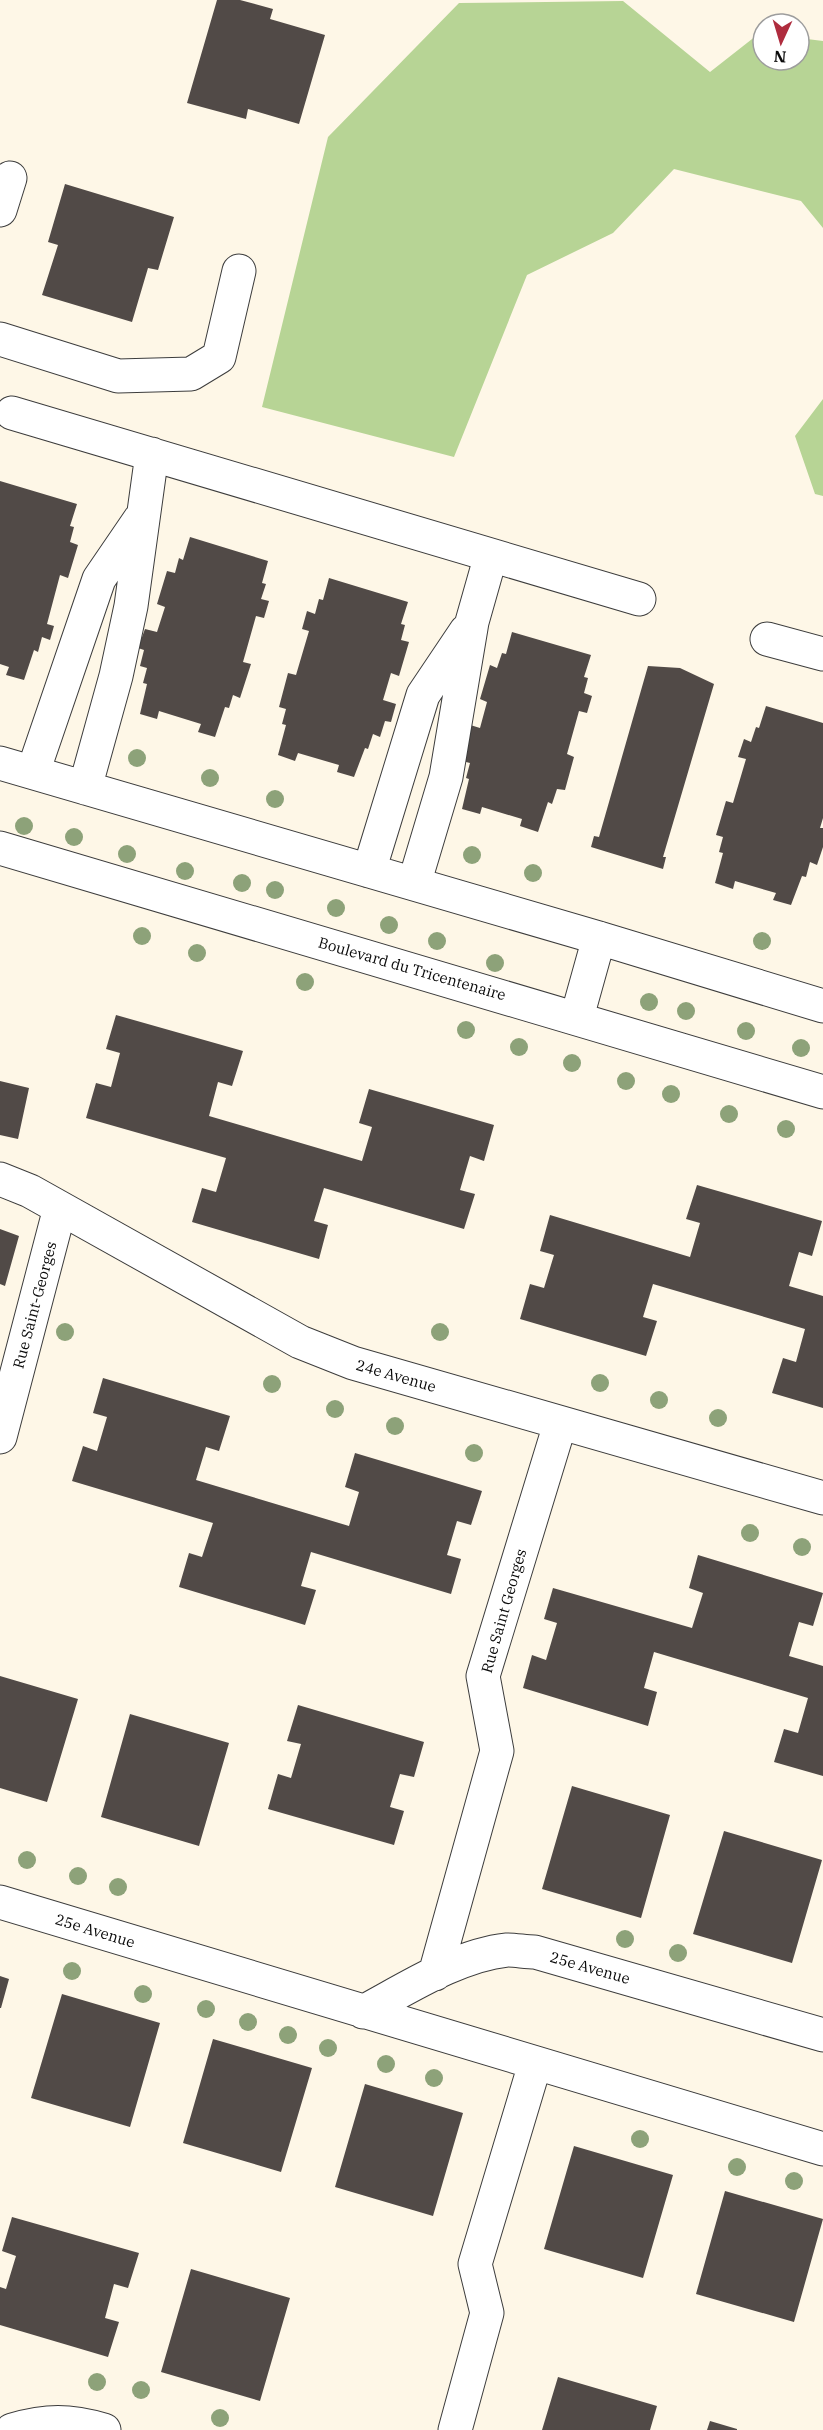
<svg xmlns="http://www.w3.org/2000/svg" width="823" height="2430" viewBox="0 0 823 2430" font-family="'IBM Plex Serif',serif">
<style>
.forest{fill:#b7d495}
.building{fill:#514a47}
.lines{fill:none;stroke-linecap:round;stroke-linejoin:round}
.minor-casing{stroke:#3d3d3d;stroke-width:35}
.minor{stroke:#fff;stroke-width:33}
.tree{fill:#8da279}
.labels{text-anchor:middle;stroke-width:6;stroke-linejoin:round;paint-order:stroke}
.street-label{font-size:15px;fill:#0a0a0a;stroke:#fff}
</style>
<rect width="100%" height="100%" fill="#fef7e7"/>
<path class="forest" d="M 623,1 L 710,72 L 761,32 L 763,33 L 763,60 L 799,60 L 799,38 L 823,41 L 823,228 L 801,201 L 674,169 L 613,233 L 527,275 L 454,457 L 262,407 L 328,137 L 459,3 Z
M 823,399 L 823,496 L 815,494 L 795,436 Z"/>
<path class="building" d="M 217,0 L 240,0 L 273,9 L 270,19 L 325,35 L 299,124 L 248,109 L 246,119 L 187,103 Z
M 65,184 L 174,217 L 158,270 L 148,268 L 132,322 L 42,295 L 58,245 L 48,242 Z
M 0,481 L 77,504 L 70,526 L 74,527 L 70,542 L 78,545 L 68,578 L 60,575 L 47,624 L 54,626 L 50,640 L 42,637 L 38,652 L 34,650 L 24,680 L 6,675 L 9,667 L 0,664 Z
M 190,537 L 268,561 L 262,583 L 266,584 L 261,599 L 269,601 L 264,618 L 256,616 L 243,662 L 251,664 L 240,698 L 233,695 L 229,708 L 225,707 L 215,737 L 198,732 L 201,724 L 159,711 L 157,719 L 140,714 L 147,684 L 143,683 L 147,668 L 140,666 L 144,650 L 138,648 L 145,629 L 157,632 L 165,607 L 157,604 L 167,571 L 175,573 L 179,558 L 183,560 Z
M 329,578 L 408,602 L 401,624 L 405,625 L 401,640 L 409,642 L 399,676 L 391,673 L 383,700 L 396,704 L 391,722 L 385,721 L 380,737 L 373,734 L 368,749 L 365,748 L 354,777 L 337,772 L 339,765 L 298,753 L 295,761 L 278,755 L 286,725 L 282,724 L 286,709 L 279,707 L 288,673 L 296,675 L 309,631 L 302,629 L 307,611 L 315,614 L 319,599 L 323,600 Z
M 512,632 L 591,655 L 584,677 L 588,678 L 584,693 L 592,696 L 587,713 L 579,711 L 567,754 L 574,757 L 565,790 L 557,789 L 552,804 L 548,802 L 538,832 L 520,826 L 522,819 L 482,807 L 480,814 L 462,809 L 469,779 L 466,778 L 470,763 L 462,761 L 467,724 L 480,728 L 487,702 L 480,699 L 490,665 L 497,668 L 502,653 L 506,654 Z
M 648,666 L 680,668 L 714,684 L 663,857 L 666,857 L 663,869 L 591,847 L 594,836 L 599,837 Z
M 766,706 L 823,723 L 823,818 L 820,828 L 823,828 L 823,847 L 817,865 L 810,862 L 806,877 L 802,876 L 791,905 L 773,900 L 776,893 L 735,881 L 733,889 L 715,883 L 723,853 L 719,852 L 723,837 L 716,835 L 726,801 L 733,803 L 746,759 L 738,757 L 744,739 L 751,742 L 756,727 L 759,728 Z
M 116,1015 L 243,1051 L 232,1086 L 218,1082 L 209,1116 L 362,1161 L 372,1127 L 359,1123 L 369,1089 L 494,1125 L 484,1161 L 470,1156 L 460,1190 L 475,1194 L 464,1229 L 324,1188 L 314,1221 L 328,1225 L 319,1259 L 192,1222 L 202,1188 L 216,1192 L 226,1158 L 86,1118 L 96,1083 L 111,1087 L 120,1053 L 106,1049 Z
M 0,1081 L 29,1088 L 18,1139 L 0,1135 Z
M 697,1185 L 822,1221 L 812,1256 L 799,1252 L 789,1286 L 823,1296 L 823,1408 L 772,1393 L 783,1358 L 796,1362 L 805,1329 L 653,1284 L 643,1317 L 657,1321 L 646,1356 L 520,1319 L 530,1284 L 544,1288 L 554,1255 L 540,1251 L 550,1215 L 690,1257 L 700,1223 L 686,1219 Z
M 0,1229 L 19,1236 L 5,1286 L 0,1284 Z
M 103,1378 L 230,1416 L 219,1451 L 206,1447 L 196,1480 L 349,1526 L 359,1492 L 345,1487 L 355,1453 L 482,1491 L 471,1525 L 457,1521 L 447,1555 L 461,1559 L 451,1594 L 311,1552 L 301,1586 L 316,1590 L 305,1625 L 179,1587 L 189,1553 L 202,1557 L 213,1523 L 72,1481 L 83,1446 L 97,1451 L 107,1417 L 93,1413 Z
M 698,1555 L 823,1593 L 813,1626 L 799,1622 L 789,1656 L 823,1666 L 823,1776 L 774,1762 L 784,1729 L 798,1733 L 808,1698 L 654,1652 L 644,1688 L 657,1692 L 648,1726 L 523,1688 L 532,1655 L 546,1660 L 557,1623 L 544,1619 L 553,1588 L 692,1628 L 703,1593 L 689,1588 Z
M 0,1676 L 78,1699 L 47,1802 L 0,1788 Z
M 298,1705 L 424,1742 L 414,1777 L 400,1774 L 390,1807 L 404,1811 L 394,1845 L 268,1809 L 278,1774 L 291,1778 L 301,1744 L 287,1741 Z
M 130,1714 L 229,1743 L 199,1846 L 101,1817 Z
M 572,1786 L 670,1815 L 641,1918 L 542,1889 Z
M 724,1831 L 822,1860 L 792,1963 L 693,1934 Z
M 0,1976 L 9,1979 L 1,2008 L 0,2008 Z
M 62,1994 L 160,2023 L 130,2127 L 31,2098 Z
M 213,2039 L 312,2068 L 281,2172 L 183,2143 Z
M 365,2084 L 463,2113 L 433,2216 L 335,2187 Z
M 574,2146 L 673,2175 L 643,2278 L 544,2249 Z
M 725,2191 L 823,2219 L 794,2322 L 696,2294 Z
M 12,2217 L 139,2253 L 128,2288 L 114,2284 L 105,2318 L 119,2322 L 108,2357 L 0,2325 L 0,2287 L 6,2289 L 16,2256 L 2,2251 Z
M 191,2269 L 290,2298 L 260,2401 L 161,2372 Z
M 558,2377 L 657,2406 L 650,2430 L 542,2430 Z
M 710,2421 L 737,2429 L 737,2430 L 707,2430 Z"/>
<g class="lines">
<defs>
<path id="minor" d="M 0,210 L 10,178
M 0,339 L 118,376 L 191,374 L 219,357 L 239,271
M 12,413 L 639,599
M 767,639 L 823,654
M 0,763 L 599,938 L 823,1006
M 33,772 L 99,579 L 140,519
M 85,788 L 116,676 L 131,606 L 152,454
M 0,848 L 823,1092
M 369,871 L 423,695 L 466,631
M 414,884 L 446,777 L 472,622 L 491,555
M 577,1017 L 599,938
M 0,1179 L 30,1191 L 300,1342 L 353,1363 L 823,1498
M 0,1437 L 60,1208
M 0,1902 L 823,2149
M 435,1974 L 497,1751 L 483,1676 L 560,1424
M 363,2012 C 406,1989 458,1955 507,1950 C 516,1950 526,1952 535,1952 L 823,2035
M 12,2430 C 47,2420 69,2420 104,2430
M 455,2430 L 487,2313 L 475,2264 L 535,2064"/>
</defs>
<use href="#minor" class="minor-casing"/>
<use href="#minor" class="minor"/>
</g>
<g class="tree">
<circle cx="137" cy="758" r="9"/>
<circle cx="210" cy="778" r="9"/>
<circle cx="275" cy="799" r="9"/>
<circle cx="24" cy="826" r="9"/>
<circle cx="74" cy="837" r="9"/>
<circle cx="127" cy="854" r="9"/>
<circle cx="472" cy="855" r="9"/>
<circle cx="185" cy="871" r="9"/>
<circle cx="533" cy="873" r="9"/>
<circle cx="242" cy="883" r="9"/>
<circle cx="275" cy="890" r="9"/>
<circle cx="336" cy="908" r="9"/>
<circle cx="389" cy="925" r="9"/>
<circle cx="142" cy="936" r="9"/>
<circle cx="437" cy="941" r="9"/>
<circle cx="762" cy="941" r="9"/>
<circle cx="197" cy="953" r="9"/>
<circle cx="495" cy="963" r="9"/>
<circle cx="305" cy="982" r="9"/>
<circle cx="649" cy="1002" r="9"/>
<circle cx="686" cy="1011" r="9"/>
<circle cx="466" cy="1030" r="9"/>
<circle cx="746" cy="1031" r="9"/>
<circle cx="519" cy="1047" r="9"/>
<circle cx="801" cy="1048" r="9"/>
<circle cx="572" cy="1063" r="9"/>
<circle cx="626" cy="1081" r="9"/>
<circle cx="671" cy="1094" r="9"/>
<circle cx="729" cy="1114" r="9"/>
<circle cx="786" cy="1129" r="9"/>
<circle cx="65" cy="1332" r="9"/>
<circle cx="440" cy="1332" r="9"/>
<circle cx="600" cy="1383" r="9"/>
<circle cx="272" cy="1384" r="9"/>
<circle cx="659" cy="1400" r="9"/>
<circle cx="335" cy="1409" r="9"/>
<circle cx="718" cy="1418" r="9"/>
<circle cx="395" cy="1426" r="9"/>
<circle cx="474" cy="1453" r="9"/>
<circle cx="750" cy="1533" r="9"/>
<circle cx="802" cy="1547" r="9"/>
<circle cx="27" cy="1860" r="9"/>
<circle cx="78" cy="1876" r="9"/>
<circle cx="118" cy="1887" r="9"/>
<circle cx="625" cy="1939" r="9"/>
<circle cx="678" cy="1953" r="9"/>
<circle cx="72" cy="1971" r="9"/>
<circle cx="143" cy="1994" r="9"/>
<circle cx="206" cy="2009" r="9"/>
<circle cx="248" cy="2022" r="9"/>
<circle cx="288" cy="2035" r="9"/>
<circle cx="328" cy="2048" r="9"/>
<circle cx="386" cy="2064" r="9"/>
<circle cx="434" cy="2078" r="9"/>
<circle cx="640" cy="2139" r="9"/>
<circle cx="737" cy="2167" r="9"/>
<circle cx="794" cy="2181" r="9"/>
<circle cx="97" cy="2382" r="9"/>
<circle cx="141" cy="2390" r="9"/>
<circle cx="220" cy="2418" r="9"/>
</g>
<g class="labels">
<g class="street-label">
<text transform="translate(412 969) rotate(16)" y="5">Boulevard du Tricentenaire</text>
<text transform="translate(35 1305) rotate(-75)" y="5">Rue Saint-Georges</text>
<text transform="translate(396 1376) rotate(16)" y="5">24e Avenue</text>
<text transform="translate(504 1611) rotate(-74)" y="5">Rue Saint Georges</text>
<text transform="translate(95 1931) rotate(17)" y="5">25e Avenue</text>
<text transform="translate(590 1968) rotate(16)" y="5">25e Avenue</text>
</g>
</g>
<g transform="translate(781 42) rotate(184)"><circle r="28" fill="#ffffff" stroke="#9d9d9d" stroke-width="1.5"/>
<path d="M0-4.5L10 22L0 15L-10 22Z" fill="#af2c3e"/>
<text y="-9" font-size="16" font-weight="bold" text-anchor="middle" fill="#0a0a0a">N</text>
</g>
</svg>
